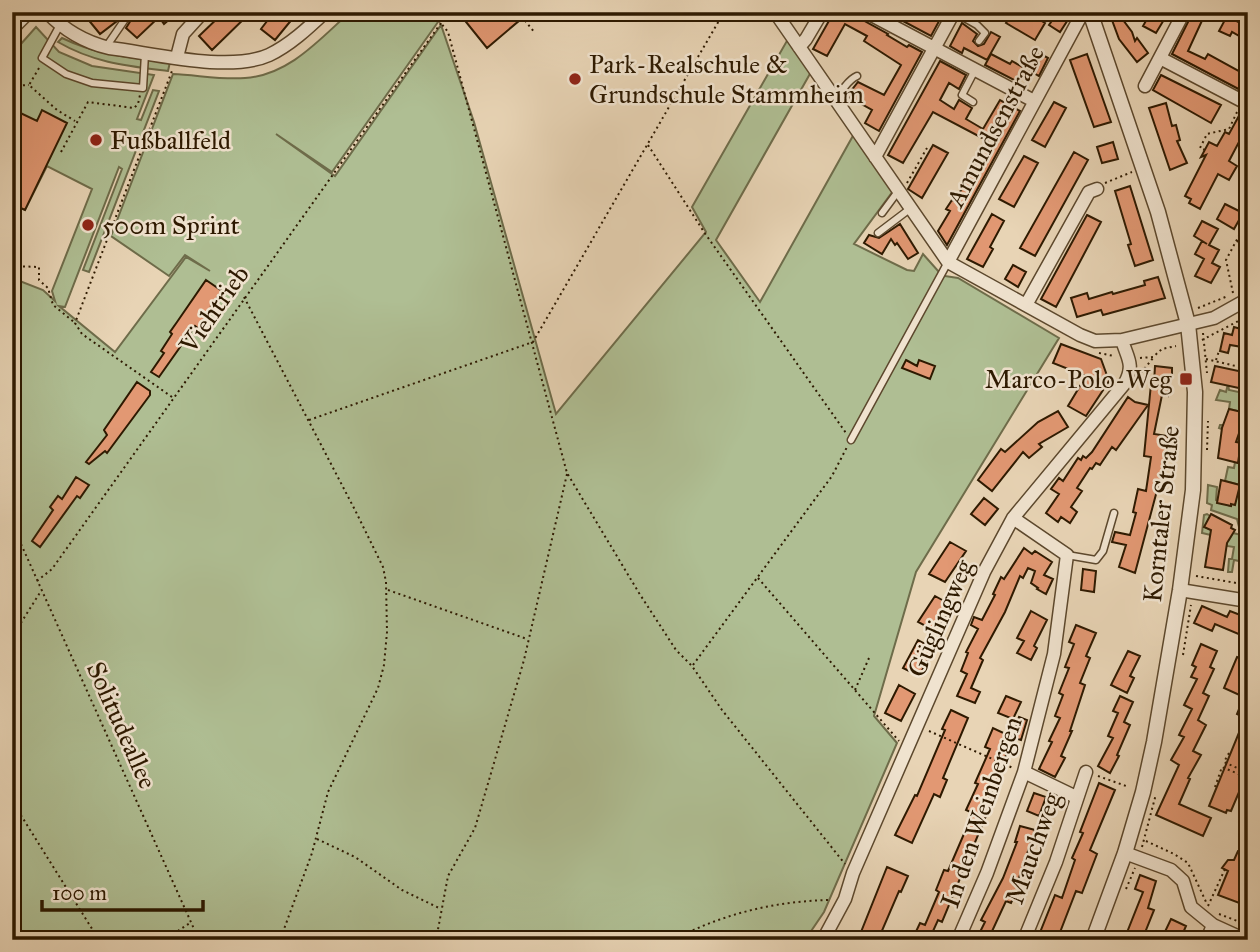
<svg xmlns="http://www.w3.org/2000/svg" width="1260" height="952" viewBox="0 0 1260 952" font-family="'IM FELL Great Primer',serif">
<style>
.green{fill:#afbe93;stroke:#6e6c4a;stroke-width:2}
.building{fill:#e29873;stroke:#2d1900;stroke-width:2}
.lines{fill:none;stroke-linecap:round;stroke-linejoin:round}
.service-casing{stroke:#5c482d;stroke-width:9}
.minor-casing{stroke:#5c482d;stroke-width:15}
.tertiary-casing{stroke:#5c482d;stroke-width:17}
.path{stroke:#2d1900;stroke-width:2;stroke-dasharray:2 3.5;stroke-linecap:butt}
.service{stroke:#f0e3cf;stroke-width:6}
.minor{stroke:#f0e3cf;stroke-width:12}
.tertiary{stroke:#f0e3cf;stroke-width:14}
.poi-dot{fill:#8f2418;stroke:#f0e3cf;stroke-width:2.5}
.labels{text-anchor:middle;stroke-width:5;stroke-linejoin:round;paint-order:stroke}
.poi-label{font-size:26px;fill:#2d1900;stroke:#f0e3cf;text-anchor:start}
.street-label{font-size:26px;fill:#2d1900;stroke:#f0e3cf}
</style>
<rect width="100%" height="100%" fill="#e8d4b5"/>
<filter id="stains"><feTurbulence type="fractalNoise" baseFrequency=".00286" numOctaves="4"/><feColorMatrix values="0 0 0 0 .2 0 0 0 0 .09 0 0 0 0 .02 0 0 0 .5 -.17"/></filter>
<radialGradient id="worn" r=".72"><stop offset=".6" stop-color="#630" stop-opacity="0"/><stop offset="1" stop-color="#630" stop-opacity=".3"/></radialGradient>
<path class="green" d="M 350,12 L 427,12 L 438,22 L 332,172 L 276,134 L 335,176 L 441,25 L 474,122 L 556,414 L 706,232 L 692,207 L 788,39 L 811,72 L 716,240 L 760,302 L 854,134 L 893,191 L 854,244 L 907,270 L 914,271 L 923,254 L 939,272 L 938,275 L 958,278 L 1059,338 L 916,572 L 874,716 L 897,743 L 824,912 L 805,940 L 12,940 L 12,278 L 43,290 L 55,301 L 52,291 L 92,189 L 47,166 L 25,210 L 12,204 L 12,54 L 36,27 L 59,52 L 92,66 L 154,75 L 137,119 L 141,120 L 153,90 L 159,91 L 89,272 L 83,270 L 122,169 L 119,167 L 65,307 L 59,306 L 115,352 L 186,257 L 210,271 L 185,255 L 169,276 L 111,236 L 173,74 C 197,75 222,80 245,78 C 289,75 319,40 350,12 Z
M 62,38 C 100,56 129,57 170,62 L 168,71 C 128,66 94,63 58,42 Z
M 1228,384 L 1229,390 L 1248,394 L 1248,548 L 1243,547 L 1239,561 L 1234,560 L 1232,572 L 1228,572 L 1229,559 L 1232,559 L 1234,547 L 1227,546 L 1227,542 L 1215,536 L 1202,533 L 1204,515 L 1207,514 L 1210,516 L 1205,527 L 1229,540 L 1233,533 L 1241,535 L 1237,519 L 1211,510 L 1212,505 L 1207,503 L 1208,485 L 1217,487 L 1216,500 L 1230,506 L 1240,485 L 1225,481 L 1228,467 L 1234,468 L 1235,462 L 1238,463 L 1241,444 C 1233,440 1233,432 1219,428 L 1220,425 L 1223,425 L 1222,428 L 1244,421 L 1246,413 L 1229,409 L 1230,402 L 1216,400 L 1220,390 L 1226,392 Z"/>
<path class="building" d="M 82,12 L 109,12 L 117,21 L 100,34 Z
M 136,12 L 178,12 L 164,24 L 159,17 L 137,38 L 126,28 Z
M 224,12 L 251,12 L 212,50 L 199,36 Z
M 274,12 L 298,12 L 275,40 L 261,29 Z
M 458,12 L 514,12 L 520,20 L 487,48 Z
M 834,12 L 857,12 L 861,19 L 888,34 L 887,35 L 907,47 L 909,45 L 922,52 L 879,131 L 865,123 L 872,110 L 847,96 L 858,82 L 884,95 L 901,65 L 864,41 L 867,36 L 845,24 L 827,56 L 813,49 Z
M 886,12 L 944,12 L 931,36 Z
M 1013,12 L 1026,12 L 1045,23 L 1035,40 L 1006,23 Z
M 1052,12 L 1073,12 L 1060,32 L 1049,25 L 1056,15 Z
M 1109,12 L 1117,12 L 1132,32 L 1135,41 L 1137,38 L 1148,53 L 1137,62 L 1119,39 Z
M 1151,12 L 1165,18 L 1156,33 L 1143,26 Z
M 1193,12 L 1206,12 L 1188,51 L 1205,59 L 1208,54 L 1248,76 L 1248,94 L 1172,54 Z
M 1227,16 L 1248,27 L 1248,41 L 1232,32 L 1230,36 L 1219,31 Z
M 962,23 L 977,34 L 973,41 L 978,46 L 984,44 L 991,32 L 1000,37 L 987,60 L 964,48 L 962,53 L 950,46 Z
M 1037,52 L 1048,58 L 1039,76 L 1027,69 Z
M 991,54 L 1010,64 L 1012,61 L 1024,68 L 1016,81 L 985,65 Z
M 1087,54 L 1111,122 L 1094,127 L 1070,60 Z
M 940,61 L 966,75 L 959,89 L 949,83 L 940,100 L 954,109 L 959,100 L 972,108 L 966,119 L 983,129 L 1000,100 L 1020,111 L 947,245 L 938,231 L 950,211 L 946,209 L 952,200 L 955,201 L 988,141 L 933,112 L 903,163 L 888,155 Z
M 1161,75 L 1221,105 L 1211,123 L 1153,90 Z
M 1054,102 L 1066,108 L 1045,147 L 1032,140 Z
M 1166,103 L 1172,126 L 1176,125 L 1180,140 L 1177,141 L 1187,163 L 1170,170 L 1149,108 Z
M 12,109 L 37,121 L 42,110 L 67,123 L 25,210 L 12,204 Z
M 1241,112 L 1248,115 L 1248,135 L 1244,142 L 1240,140 L 1229,161 L 1237,166 L 1229,180 L 1218,174 L 1200,209 L 1189,203 L 1191,199 L 1185,196 L 1206,155 L 1201,157 L 1209,142 L 1217,146 L 1225,132 L 1229,134 Z
M 1113,142 L 1118,159 L 1102,163 L 1097,147 Z
M 933,145 L 948,153 L 922,198 L 908,189 Z
M 1074,152 L 1088,160 L 1035,256 L 1020,248 Z
M 1024,156 L 1038,163 L 1014,207 L 999,199 Z
M 1130,186 L 1153,260 L 1135,266 L 1128,245 L 1131,244 L 1115,191 Z
M 1225,204 L 1243,213 L 1234,229 L 1217,219 Z
M 992,214 L 1004,221 L 990,247 L 993,249 L 983,267 L 967,259 Z
M 1087,215 L 1101,222 L 1056,307 L 1041,299 Z
M 1202,221 L 1218,229 L 1209,245 L 1219,250 L 1212,263 L 1220,267 L 1211,283 L 1195,276 L 1204,259 L 1195,254 L 1202,241 L 1207,244 L 1194,236 Z
M 900,224 L 918,253 L 908,259 L 897,243 L 895,245 L 891,239 L 882,254 L 864,243 L 869,235 L 879,238 Z
M 1013,265 L 1026,272 L 1018,287 L 1005,279 Z
M 1158,277 L 1165,298 L 1103,315 L 1101,310 L 1077,317 L 1071,298 L 1087,293 L 1089,299 L 1112,292 L 1113,294 L 1145,285 L 1144,281 Z
M 206,280 L 222,291 L 211,306 L 214,308 L 199,329 L 195,326 L 159,377 L 151,372 L 164,353 L 161,351 L 172,334 L 170,332 L 177,322 Z
M 1234,327 L 1248,331 L 1248,348 L 1230,345 L 1228,353 L 1220,351 L 1224,333 L 1232,335 Z
M 1061,344 L 1101,359 L 1109,381 L 1086,416 L 1068,406 L 1086,376 L 1053,363 Z
M 906,360 L 917,366 L 919,360 L 935,366 L 930,379 L 902,368 Z
M 1155,366 L 1172,368 L 1172,376 L 1169,376 L 1168,396 L 1162,395 L 1154,434 L 1168,436 L 1161,483 L 1159,483 L 1135,573 L 1119,567 L 1126,545 L 1112,542 L 1115,532 L 1130,535 L 1136,513 L 1133,512 L 1138,489 L 1146,491 L 1151,457 L 1144,456 L 1151,384 L 1154,384 Z
M 1215,366 L 1248,373 L 1248,390 L 1211,382 Z
M 137,382 L 150,391 L 150,395 L 107,453 L 105,451 L 89,464 L 86,462 L 107,435 L 104,430 Z
M 1128,397 L 1135,402 L 1148,405 L 1116,450 L 1112,447 L 1100,465 L 1096,463 L 1092,469 L 1090,468 L 1077,488 L 1082,491 L 1071,507 L 1077,512 L 1070,523 L 1061,517 L 1058,522 L 1046,513 L 1059,494 L 1051,489 L 1059,478 L 1063,481 L 1078,458 L 1081,460 L 1083,456 L 1086,458 L 1092,452 Z
M 1229,409 L 1246,413 L 1236,442 L 1241,443 L 1238,463 L 1218,458 L 1222,428 Z
M 1058,411 L 1068,427 L 1039,444 L 1042,447 L 1029,458 L 1023,452 L 992,491 L 978,480 L 1001,449 L 1005,452 L 1038,422 Z
M 76,477 L 89,485 L 80,498 L 77,496 L 40,547 L 32,541 L 53,510 L 50,507 L 58,496 L 62,499 Z
M 1221,480 L 1240,485 L 1235,505 L 1231,504 L 1231,506 L 1217,503 Z
M 984,498 L 998,509 L 985,525 L 971,514 Z
M 1211,514 L 1232,525 L 1231,528 L 1235,530 L 1227,543 L 1223,570 L 1205,567 L 1211,530 L 1204,527 Z
M 950,542 L 966,551 L 945,582 L 929,574 Z
M 1024,548 L 1032,554 L 1035,551 L 1052,562 L 1044,575 L 1053,579 L 1046,594 L 1037,589 L 1038,588 L 1031,583 L 1035,571 L 1028,568 L 1023,578 L 1020,576 L 1005,612 L 980,658 L 983,660 L 971,688 L 980,692 L 975,703 L 957,696 L 967,674 L 961,671 L 968,653 L 966,652 L 978,629 L 971,625 L 974,617 L 982,620 L 995,595 L 993,594 L 1001,577 L 1004,579 Z
M 1083,569 L 1096,571 L 1094,592 L 1081,590 Z
M 935,596 L 953,606 L 935,631 L 918,622 Z
M 1202,606 L 1227,617 L 1230,611 L 1248,618 L 1248,638 L 1215,624 L 1212,631 L 1194,623 Z
M 1031,611 L 1047,620 L 1034,646 L 1037,648 L 1031,660 L 1017,653 L 1024,641 L 1017,638 Z
M 1076,625 L 1096,633 L 1086,656 L 1090,658 L 1080,683 L 1085,685 L 1070,731 L 1072,731 L 1061,756 L 1065,758 L 1055,777 L 1039,769 L 1052,742 L 1049,741 L 1060,718 L 1055,716 L 1063,695 L 1059,693 L 1069,668 L 1065,667 L 1074,644 L 1069,642 Z
M 918,640 L 934,649 L 919,676 L 903,668 Z
M 1201,644 L 1217,651 L 1210,667 L 1214,669 L 1203,693 L 1209,696 L 1198,720 L 1206,725 L 1193,751 L 1201,755 L 1188,778 L 1190,779 L 1179,804 L 1211,818 L 1203,836 L 1156,815 L 1179,765 L 1171,760 L 1184,737 L 1179,735 L 1192,709 L 1184,705 L 1197,679 L 1191,677 L 1196,667 L 1192,665 Z
M 1128,651 L 1140,656 L 1130,676 L 1134,678 L 1127,693 L 1111,685 Z
M 1237,657 L 1248,662 L 1248,771 L 1231,811 L 1227,810 L 1226,813 L 1209,806 L 1245,718 L 1237,714 L 1244,697 L 1224,688 Z
M 899,685 L 915,694 L 901,721 L 885,713 Z
M 1006,696 L 1021,702 L 1013,719 L 998,713 Z
M 1120,696 L 1133,702 L 1124,722 L 1130,725 L 1117,755 L 1119,756 L 1110,773 L 1098,766 L 1113,738 L 1108,736 L 1118,713 L 1113,711 Z
M 951,710 L 968,718 L 943,778 L 947,780 L 940,797 L 934,794 L 912,843 L 895,835 L 915,795 L 917,796 L 945,730 L 942,729 Z
M 1019,717 L 1027,720 L 1021,740 L 1014,738 L 1000,768 L 1002,769 L 989,797 L 993,799 L 942,922 L 938,920 L 929,940 L 912,940 L 920,923 L 925,925 L 939,892 L 936,890 L 944,870 L 948,871 L 973,813 L 966,810 L 978,784 L 975,783 L 990,749 L 985,747 L 993,728 L 1012,737 Z
M 1099,783 L 1115,790 L 1090,850 L 1097,854 L 1082,893 L 1076,891 L 1057,940 L 1037,940 L 1055,895 L 1062,898 L 1075,860 L 1072,858 L 1083,833 L 1080,832 Z
M 1034,793 L 1046,797 L 1039,816 L 1027,811 Z
M 1020,826 L 1035,830 L 1017,884 L 1019,885 L 1011,903 L 1006,901 L 988,940 L 976,940 L 985,922 L 981,920 L 1003,878 L 1017,842 L 1015,842 Z
M 1248,846 L 1248,890 L 1242,904 L 1218,895 L 1228,871 L 1222,868 L 1228,860 L 1234,860 L 1238,851 Z
M 887,867 L 908,876 L 901,892 L 899,891 L 878,940 L 865,940 L 859,937 Z
M 1140,875 L 1156,881 L 1148,908 L 1154,910 L 1142,940 L 1124,940 L 1143,892 L 1135,889 Z
M 1171,919 L 1186,926 L 1180,940 L 1161,940 Z"/>
<g class="lines">
<defs>
<path id="service" d="M 954,12 L 977,25 L 985,33 L 979,41
M 60,25 L 42,58 L 66,74 L 92,83 L 143,88 L 145,54
M 106,47 L 130,12
M 834,97 C 844,91 847,80 857,76
M 973,102 L 962,95 L 975,70
M 882,213 L 899,190
M 878,233 L 911,208
M 851,440 L 948,262
M 1067,555 L 1096,560 L 1103,551 L 1114,513"/>
<path id="minor" d="M 47,12 C 65,31 84,42 109,48 C 152,53 229,73 269,55 C 290,45 308,28 325,12
M 775,12 L 948,262 L 1080,335 L 1095,341 L 1122,340 L 1214,318 L 1248,299
M 866,12 L 1034,101
M 12,29 L 29,12
M 799,47 L 806,39 L 822,12
M 177,57 L 183,34 L 203,12
M 1160,58 L 1248,104
M 1145,86 L 1184,12
M 875,157 L 954,12
M 948,262 L 1083,12
M 1026,305 L 1089,192 L 1097,189
M 1180,590 L 1248,601
M 1024,772 L 1076,797
M 1125,853 L 1171,870 L 1183,881 L 1191,907 L 1213,925 L 1246,940
M 823,940 L 845,899 L 853,873 L 984,572 L 1013,518 L 1125,383 C 1135,364 1127,358 1122,340
M 958,940 L 987,873 L 1024,772 L 1054,654 L 1067,555 L 1013,518
M 1024,940 L 1056,862 L 1086,772
M 1207,940 L 1213,925"/>
<path id="tertiary" d="M 1090,12 L 1158,212 L 1188,324 L 1195,392 L 1193,490 L 1180,590 L 1154,742 L 1143,792 L 1125,853 L 1093,940"/>
</defs>
<use href="#service" class="service-casing"/>
<use href="#minor" class="minor-casing"/>
<use href="#tertiary" class="tertiary-casing"/>
<path class="path" d="M 432,12 L 448,32 L 567,473 L 639,593 L 676,650 L 692,666 L 722,710 L 845,864
M 518,12 L 535,33
M 1032,12 L 1046,20 L 1050,12
M 39,68 L 29,85 L 57,110 L 75,121
M 12,86 L 29,85
M 648,145 L 704,232 L 846,433
M 1205,150 L 1200,148 L 1207,134 L 1229,129 L 1237,112
M 61,152 L 88,102 L 134,108 L 138,104 L 140,95
M 907,183 L 927,148
M 1105,183 L 1132,172
M 1237,241 L 1248,247
M 12,266 L 39,267 L 39,280 L 48,288 L 53,305 L 74,322
M 1233,293 L 1226,260 L 1248,219
M 244,297 L 355,510 L 383,567 L 386,582 L 387,632 L 384,665 L 378,688 L 328,792 L 312,853 L 280,940
M 1198,308 L 1228,296
M 1242,329 L 1244,319
M 1203,333 L 1207,373
M 1202,340 L 1248,316
M 1099,353 L 1114,356
M 1140,358 L 1153,357 L 1162,349 L 1176,346
M 1206,359 L 1248,369
M 1216,360 L 1219,351
M 1141,373 L 1153,358
M 172,397 L 82,334 L 75,323 L 172,71
M 309,420 L 533,342 L 724,12
M 1207,450 L 1208,421
M 12,524 L 199,940
M 1196,576 L 1248,585
M 758,578 L 899,741
M 37,581 L 52,569 L 441,23
M 388,590 L 527,639
M 12,637 L 41,591
M 1183,655 L 1191,605
M 693,665 L 832,476 L 847,447
M 855,690 L 869,658
M 929,731 L 1013,768
M 1229,753 L 1224,762 L 1248,773
M 1098,776 L 1129,787
M 1215,787 L 1222,767 L 1248,778
M 12,801 L 99,940
M 317,839 L 355,857 L 402,890 L 439,908
M 1146,841 L 1174,854 L 1188,863 L 1207,904
M 1142,847 L 1156,794
M 1126,889 L 1135,868
M 1208,906 L 1225,869
M 1219,914 L 1248,925
M 1242,926 L 1248,911
M 840,936 L 847,940
M 164,940 L 190,923
M 436,940 L 448,876 L 475,828 L 524,660 L 567,474
M 673,940 C 722,914 775,901 830,900"/>
<use href="#service" class="service"/>
<use href="#minor" class="minor"/>
<use href="#tertiary" class="tertiary"/>
</g>
<g class="poi-dot">
<circle cx="575" cy="79" r="7"/>
<circle cx="96" cy="140" r="7"/>
<circle cx="88" cy="225" r="7"/>
<rect x="1179" y="372" width="14" height="14" rx="3.5"/>
</g>
<g class="labels">
<g class="poi-label">
<text x="589" y="73">Park-Realschule &amp;<tspan x="589" dy="30">Grundschule Stammheim</tspan></text>
<text x="110" y="149">Fußballfeld</text>
<text x="102" y="234">500m Sprint</text>
<text x="1172" y="388" text-anchor="end">Marco-Polo-Weg</text>
</g>
<g class="street-label">
<text transform="translate(995 126) rotate(-62)" y="9">Amundsenstraße</text>
<text transform="translate(214 309) rotate(-55)" y="9">Viehtrieb</text>
<text transform="translate(1161 514) rotate(-84)" y="9">Korntaler Straße</text>
<text transform="translate(940 618) rotate(-66)" y="9">Güglingweg</text>
<text transform="translate(122 725) rotate(66)" y="9">Solitudeallee</text>
<text transform="translate(981 812) rotate(-71)" y="9">In den Weinbergen</text>
<text transform="translate(1033 848) rotate(-70)" y="9">Mauchweg</text>
</g>
</g>
<rect width="1260" height="952" fill="none" stroke="#e8d4b5" stroke-width="42"/>
<rect x="14" y="14" width="1232" height="924" fill="none" stroke="#2d1900" stroke-width="3.5"/>
<rect x="21" y="21" width="1218" height="910" fill="none" stroke="#2d1900" stroke-width="2"/>
<path d="M42 900v10h161v-10" fill="none" stroke="#2d1900" stroke-width="3.5"/>
<text x="52" y="900" font-size="21" fill="#2d1900" stroke="#f0e3cf" stroke-width="5" paint-order="stroke">100 m</text>
<rect width="100%" height="100%" filter="url(#stains)"/>
<rect width="100%" height="100%" fill="url(#worn)"/>
</svg>
